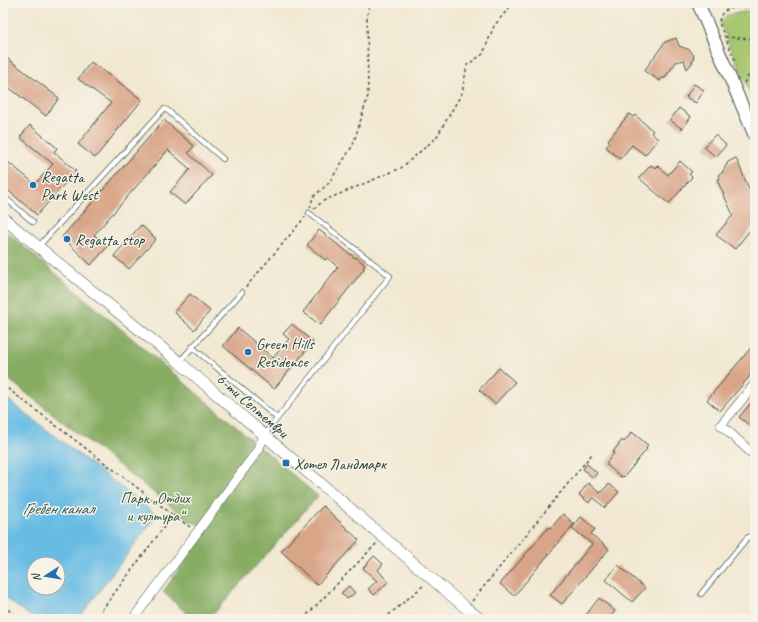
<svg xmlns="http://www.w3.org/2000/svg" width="758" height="622" viewBox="0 0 758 622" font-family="Caveat,sans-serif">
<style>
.green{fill:#a8c76f;stroke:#648252}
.forest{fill:#86ac62;stroke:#52744b}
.water{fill:#68bce4;stroke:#447c8c;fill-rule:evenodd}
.building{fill:#d9a588}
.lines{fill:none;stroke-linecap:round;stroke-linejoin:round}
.service-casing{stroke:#3f574c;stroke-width:6}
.minor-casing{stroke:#3f574c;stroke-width:10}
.tertiary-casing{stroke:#3f574c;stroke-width:12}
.secondary-casing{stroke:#3f574c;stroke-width:14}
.path{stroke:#3f574c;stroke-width:1.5;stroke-dasharray:3 3;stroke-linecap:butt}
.service{stroke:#fff;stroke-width:4.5}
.minor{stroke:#fff;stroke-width:9}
.tertiary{stroke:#fff;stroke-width:11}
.secondary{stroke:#fff;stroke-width:12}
.poi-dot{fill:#1f6fb2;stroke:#f7f3e8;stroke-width:1.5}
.labels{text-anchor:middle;stroke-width:3;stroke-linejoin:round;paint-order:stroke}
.poi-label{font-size:16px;fill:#1f3d34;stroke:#f7f3e8;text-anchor:start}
.street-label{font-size:16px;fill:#1f3d34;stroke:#f7f3e8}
.park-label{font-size:16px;fill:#3a5940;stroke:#f7f3e8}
.water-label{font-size:17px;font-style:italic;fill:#315d60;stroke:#f7f3e8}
</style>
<rect width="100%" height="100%" fill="#f7f3e8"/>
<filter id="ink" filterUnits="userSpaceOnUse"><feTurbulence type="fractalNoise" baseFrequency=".025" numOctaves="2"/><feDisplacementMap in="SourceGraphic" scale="8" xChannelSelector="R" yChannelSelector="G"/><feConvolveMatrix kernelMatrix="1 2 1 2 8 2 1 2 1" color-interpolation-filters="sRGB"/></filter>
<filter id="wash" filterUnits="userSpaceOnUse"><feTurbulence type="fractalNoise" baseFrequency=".012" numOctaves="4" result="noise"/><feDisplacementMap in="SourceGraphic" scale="16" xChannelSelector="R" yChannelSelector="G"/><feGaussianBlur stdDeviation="0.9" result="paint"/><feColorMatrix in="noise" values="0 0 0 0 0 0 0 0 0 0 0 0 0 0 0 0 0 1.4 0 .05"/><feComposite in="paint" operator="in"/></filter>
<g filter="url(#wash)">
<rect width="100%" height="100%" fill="#f2e8d1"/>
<path class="green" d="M 755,10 L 755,105 L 720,22 L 727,15 Z"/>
<path class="forest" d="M 3,229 L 318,496 L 209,619 L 193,619 L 163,592 L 208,528 L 190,521 L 3,375 Z"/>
<path class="water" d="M 3,396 L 157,515 L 78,619 L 34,619 L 3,596 ZM 34,564 L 58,564 L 58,588 L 34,588 Z"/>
<g id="blocks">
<path class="building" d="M 676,38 L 679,46 L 690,50 L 694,56 L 692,63 L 687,69 L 684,60 L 676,62 L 664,79 L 662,77 L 660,81 L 644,71 L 665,42 Z
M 3,55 L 59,98 L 46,116 L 3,83 Z
M 91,62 L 124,86 L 142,100 L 95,158 L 78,144 L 111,103 L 78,79 Z
M 694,84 L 704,90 L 696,103 L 686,97 Z
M 679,108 L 691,117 L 682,129 L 670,120 Z
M 629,114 L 633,117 L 635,115 L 653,131 L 651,133 L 658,139 L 645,155 L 632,145 L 620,159 L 606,147 L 610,142 L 608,140 Z
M 164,120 L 194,146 L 188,153 L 212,175 L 185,205 L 170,192 L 190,169 L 168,150 L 94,235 L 107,247 L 91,265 L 62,237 Z
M 30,125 L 57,148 L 54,152 L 76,171 L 37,215 L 3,186 L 3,158 L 35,184 L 53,164 L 20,137 Z
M 715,135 L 726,145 L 716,157 L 704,147 Z
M 736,158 L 755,203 L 755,222 L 754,225 L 735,249 L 716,235 L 733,215 L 717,180 L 720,179 L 718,175 L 722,173 L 728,162 Z
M 680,161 L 692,172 L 689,174 L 692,177 L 669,204 L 639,178 L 651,165 L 655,168 L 657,165 L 668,175 Z
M 141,225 L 156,239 L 129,269 L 114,256 Z
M 319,230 L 355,258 L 356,257 L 365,265 L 363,268 L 364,269 L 320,325 L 303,312 L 338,267 L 327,258 L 325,260 L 307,245 Z
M 190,294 L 210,311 L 194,330 L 174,312 Z
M 292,324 L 313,342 L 274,389 L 223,346 L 238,328 L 273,358 L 289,339 L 283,334 Z
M 755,343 L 755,370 L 720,411 L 707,400 Z
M 499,368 L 515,382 L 495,404 L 479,390 Z
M 755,398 L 755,430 L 739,417 Z
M 632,432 L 648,445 L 646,448 L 647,449 L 624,477 L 623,476 L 621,477 L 607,465 L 607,462 L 614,453 L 613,452 L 622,440 L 624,442 Z
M 587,464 L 597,473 L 593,478 L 583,469 Z
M 588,483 L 600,493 L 609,484 L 619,492 L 605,508 L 593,497 L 589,503 L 579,495 Z
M 323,506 L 359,540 L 317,585 L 281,551 Z
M 563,514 L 574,524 L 514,596 L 500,584 L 549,527 L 551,528 Z
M 581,517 L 595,529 L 591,534 L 609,549 L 562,604 L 550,595 L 592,544 L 572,528 Z
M 374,556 L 383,564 L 378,570 L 388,582 L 374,595 L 368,589 L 377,581 L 363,568 Z
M 618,565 L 645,588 L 632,602 L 606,580 Z
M 349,586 L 355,593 L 347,599 L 341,593 Z
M 599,598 L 615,611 L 609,619 L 583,619 Z"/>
</g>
</g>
<g filter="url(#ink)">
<use href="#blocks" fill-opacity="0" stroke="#3f574c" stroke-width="1"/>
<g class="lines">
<defs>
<path id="service" d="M 3,196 L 33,222
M 38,247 L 164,109 L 167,110 L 223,159
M 192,347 L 277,418
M 180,361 L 242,292
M 265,434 L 390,276 L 309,213
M 701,594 L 747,538 L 755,534"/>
<path id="minor" d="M 755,384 L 721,425 L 755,456
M 133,619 L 258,450 L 264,436"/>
<path id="tertiary" d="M 3,218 L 179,362 L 466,608 L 480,619"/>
<path id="secondary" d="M 698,3 L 755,136"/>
</defs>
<use href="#service" class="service-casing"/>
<use href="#minor" class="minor-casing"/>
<use href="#tertiary" class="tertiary-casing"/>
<use href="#secondary" class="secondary-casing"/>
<path class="path" d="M 725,37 L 755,39
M 735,60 L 719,23 C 720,4 741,8 755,7
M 744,83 L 755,65
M 310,208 L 313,197 L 329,183 L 353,145 L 368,96 L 367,16 L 370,3
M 314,209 L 323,201 L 401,168 L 436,138 L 462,93 L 467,65 L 483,54 L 494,26 L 513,3
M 246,287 L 305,217
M 3,385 L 173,515 L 95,619
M 173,515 L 190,527
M 472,601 L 592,454
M 3,606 L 21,619
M 303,619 L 377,543
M 384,619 L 424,585"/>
<use href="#service" class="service"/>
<use href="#minor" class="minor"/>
<use href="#tertiary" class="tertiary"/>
<use href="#secondary" class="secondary"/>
</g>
</g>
<g class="poi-dot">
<circle cx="33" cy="185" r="4"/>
<circle cx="67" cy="239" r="4"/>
<circle cx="248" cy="352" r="4"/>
<rect x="282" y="459" width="8" height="8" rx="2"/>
</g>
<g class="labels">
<g class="poi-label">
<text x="41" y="182">Regatta<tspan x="41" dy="18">Park West</tspan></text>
<text x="75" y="245">Regatta stop</text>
<text x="256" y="349">Green Hills<tspan x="256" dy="18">Residence</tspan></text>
<text x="294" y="469">Хотел Ландмарк</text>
</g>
<g class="street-label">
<text transform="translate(253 405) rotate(41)" y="6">6-ти Септември</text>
</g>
<g class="park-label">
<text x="155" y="503">Парк „Отдих<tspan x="155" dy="18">и култура“</tspan></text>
</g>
<g class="water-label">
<text x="58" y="514">Гребен канал</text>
</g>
</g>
<rect width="758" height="622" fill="none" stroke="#f7f3e8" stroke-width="16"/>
<g transform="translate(46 576) rotate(258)"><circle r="19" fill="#f7f3e8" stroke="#a1aaa0"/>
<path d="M0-3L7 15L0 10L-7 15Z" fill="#1f6fb2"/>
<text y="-6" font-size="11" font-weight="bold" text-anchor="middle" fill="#1f3d34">N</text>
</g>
</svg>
